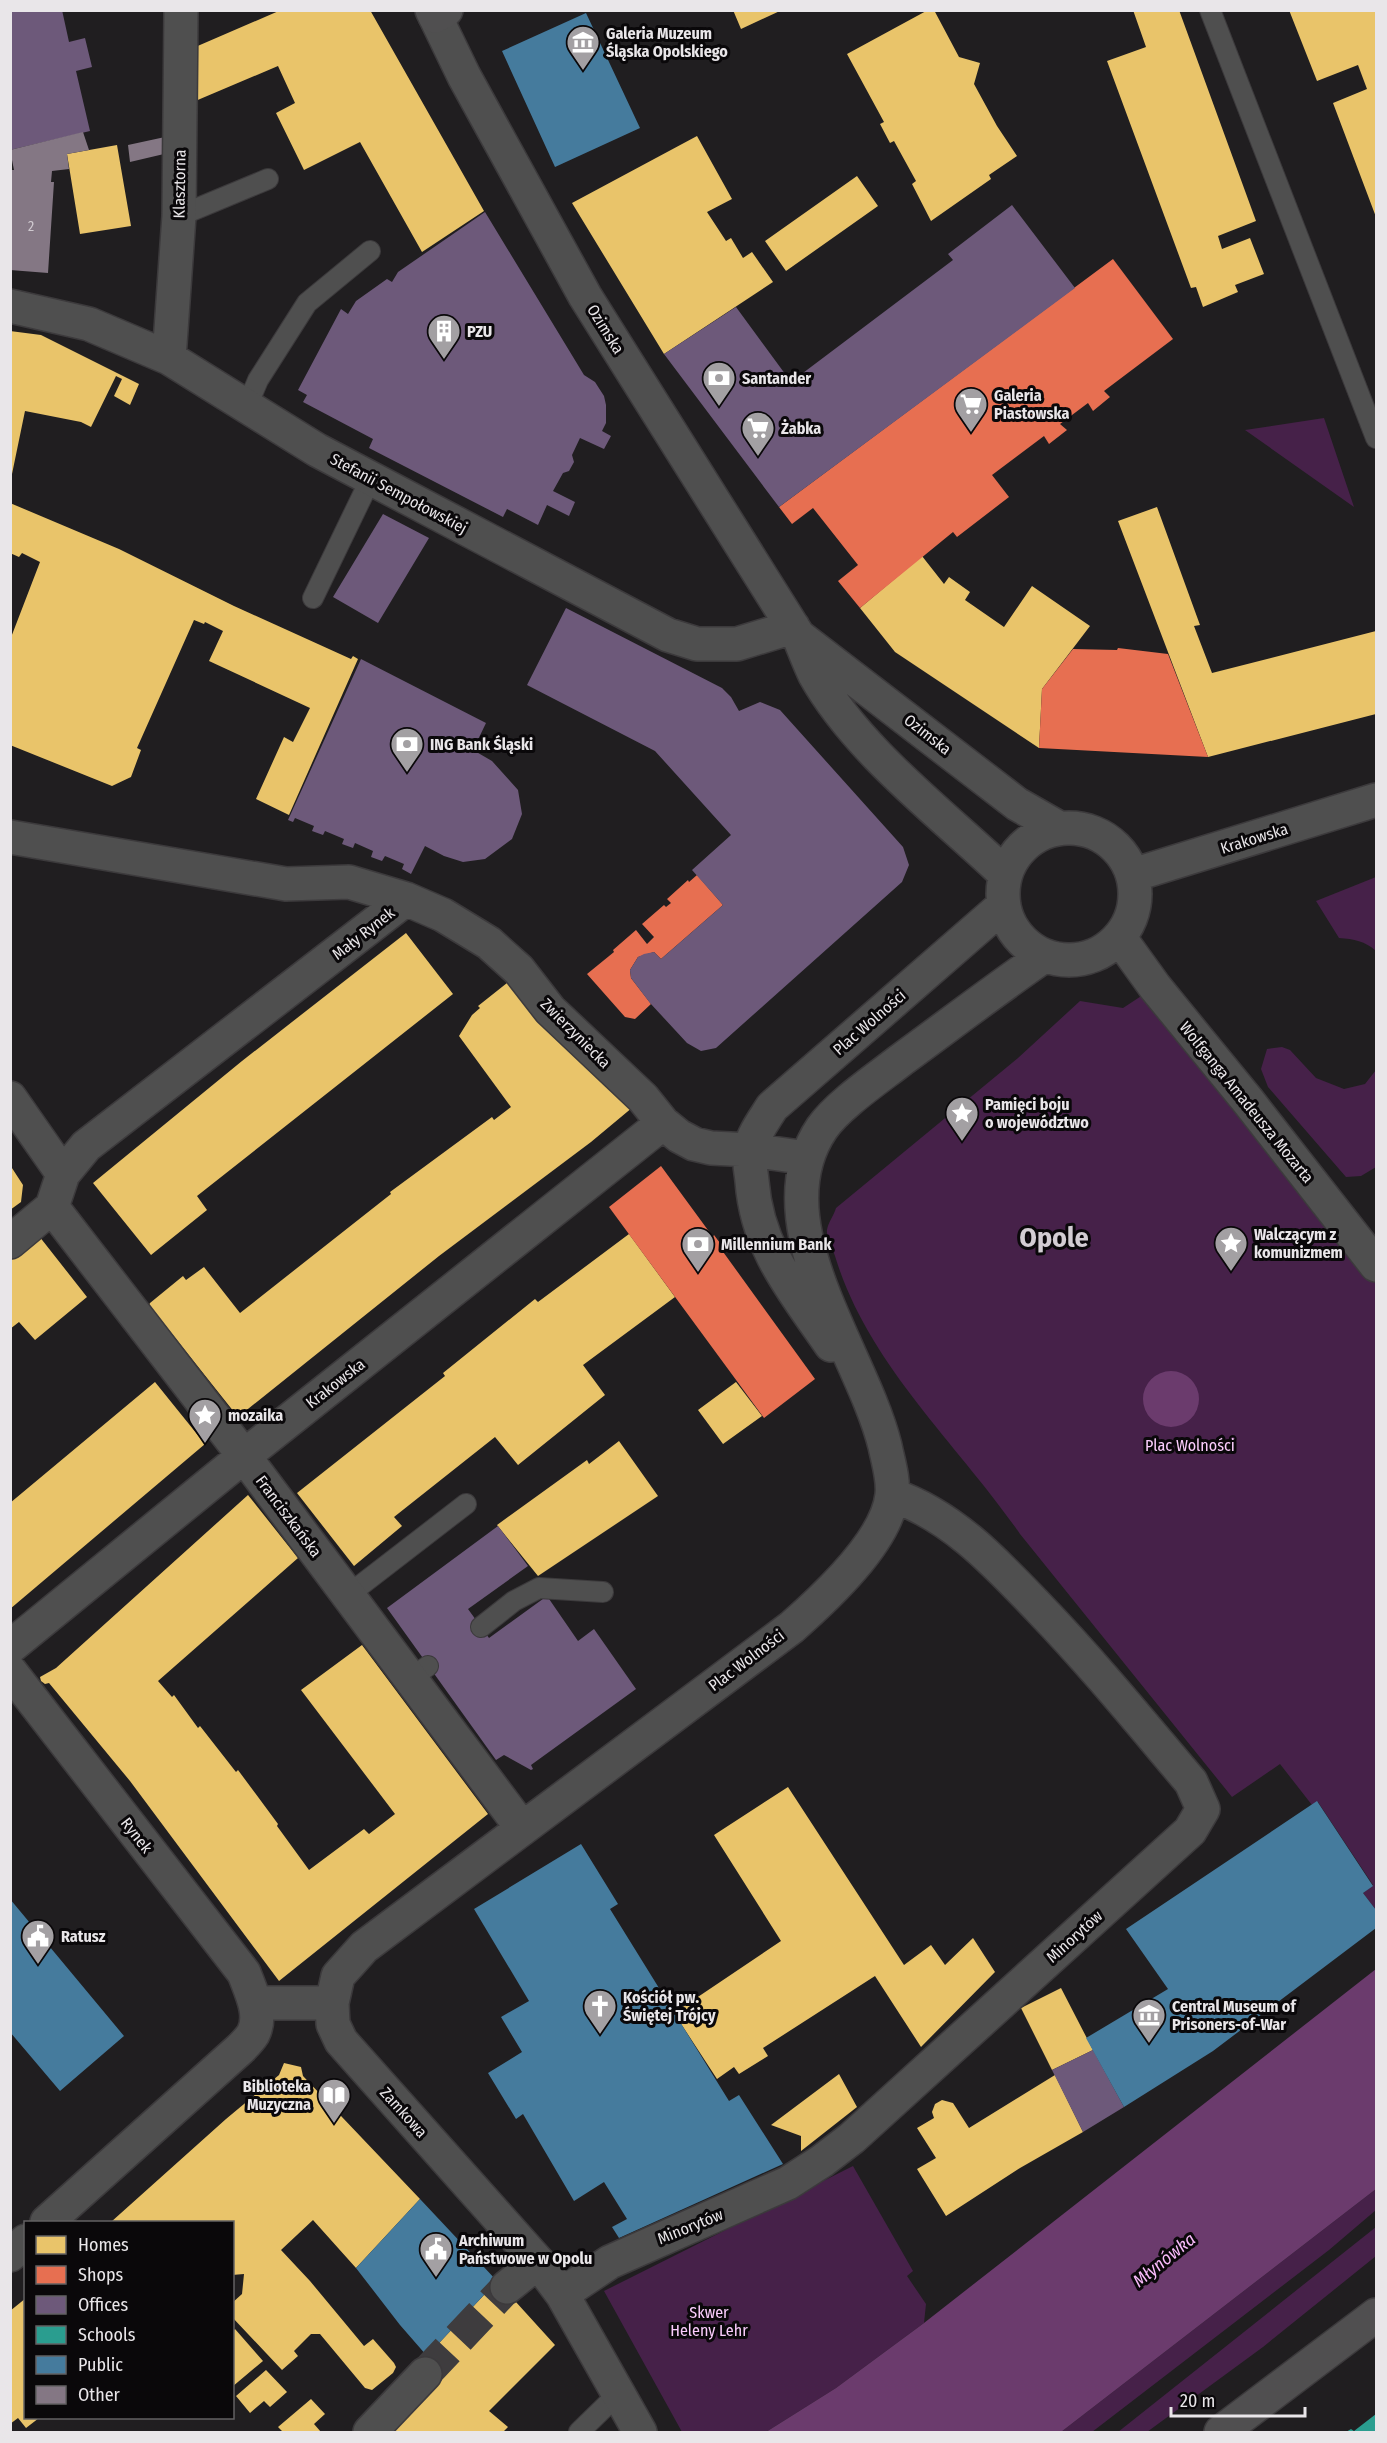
<svg xmlns="http://www.w3.org/2000/svg" width="1387" height="2443" viewBox="0 0 1387 2443" font-family="'Fira Sans Condensed',sans-serif">
<style>
.green{fill:#462149}
.water{fill:#6b3b6d}
.homes{fill:#e9c46a}
.shops{fill:#e76f51}
.offices{fill:#6d597a}
.schools{fill:#2a9d8f}
.public{fill:#457b9d}
.building{fill:#847784}
.lines{fill:none;stroke-linecap:round;stroke-linejoin:round}
.street-tunnel{stroke:#3e3c3e;stroke-width:33;stroke-dasharray:33 16;stroke-linecap:butt}
.lane-casing{stroke:#3c3a3c;stroke-width:22}
.street-casing{stroke:#3c3a3c;stroke-width:36}
.secondary-casing{stroke:#3c3a3c;stroke-width:36}
.lane{stroke:#4f4f4f;stroke-width:20}
.street{stroke:#4f4f4f;stroke-width:33}
.secondary{stroke:#504f50;stroke-width:33}
.labels{text-anchor:middle;stroke-width:6;stroke-linejoin:round;paint-order:stroke}
.number-label{font-size:14px;fill:#d0cad0}
.poi-label{font-size:16px;font-weight:bold;fill:#e9e6e9;stroke:#0a080a;text-anchor:start}
.street-label{font-size:16px;fill:#e9e6e9;stroke:#0a080a}
.park-label{font-size:16px;fill:#fbcdfd;stroke:#0a080a}
.water-label{font-size:18px;font-style:italic;fill:#f9bbfb;stroke:#0a080a}
.town-label{font-size:28px;font-weight:bold;fill:#d3cdd3;stroke:#0a080a}
</style>
<rect width="100%" height="100%" fill="#201e20"/>
<path class="green" d="M 1324,418 L 1354,507 L 1245,430 Z
M 1376,877 L 1376,951 C 1365,941 1354,939 1339,938 L 1316,901 Z
M 1155,987 L 1376,1265 L 1376,1910 L 1363,1893 L 1373,1885 L 1318,1802 L 1312,1805 L 1280,1764 L 1232,1797 L 1020,1534 C 957,1443 868,1365 835,1256 C 833,1249 826,1237 827,1230 C 828,1223 834,1215 836,1208 L 1018,1058 L 1080,1001 L 1123,1008 Z
M 1282,1047 L 1290,1050 L 1316,1078 L 1344,1089 L 1365,1084 L 1376,1070 L 1376,1167 L 1361,1176 L 1346,1177 L 1268,1087 L 1261,1069 L 1267,1049 Z
M 853,2166 L 913,2271 L 907,2276 L 926,2304 L 924,2323 L 836,2388 L 766,2432 L 682,2432 L 604,2291 Z
M 1376,2189 L 1376,2210 L 1329,2250 L 1092,2432 L 1061,2432 Z
M 1376,2227 L 1376,2256 L 1263,2347 L 1147,2432 L 1118,2432 Z"/>
<path class="water" d="M1143 1399a28 28 0 1 1 56 0a28 28 0 1 1-56 0Z
M 1376,1969 L 1376,2189 L 1061,2432 L 766,2432 L 836,2388 L 924,2323 Z"/>
<path class="homes" d="M 281,10 L 370,10 L 484,211 L 422,252 L 360,142 L 304,170 L 276,113 L 295,103 L 278,66 L 193,102 L 193,48 Z
M 733,10 L 782,10 L 741,29 Z
M 928,10 L 934,10 L 959,57 L 980,63 L 974,84 L 997,126 L 1017,156 L 989,175 L 991,179 L 931,221 L 912,184 L 916,181 L 894,141 L 890,143 L 880,124 L 884,122 L 847,54 Z
M 1133,10 L 1179,10 L 1256,221 L 1218,236 L 1222,249 L 1250,238 L 1264,274 L 1235,285 L 1238,292 L 1203,307 L 1196,287 L 1191,288 L 1107,61 L 1146,47 Z
M 1289,10 L 1376,10 L 1376,217 L 1333,103 L 1367,89 L 1358,65 L 1317,81 Z
M 697,136 L 732,199 L 707,212 L 726,241 L 731,238 L 743,258 L 752,252 L 773,282 L 664,354 L 572,203 Z
M 117,145 L 131,226 L 80,234 L 67,154 Z
M 857,176 L 878,206 L 786,271 L 765,241 Z
M 10,331 L 41,335 L 139,384 L 130,405 L 114,396 L 122,379 L 116,376 L 91,427 L 81,422 L 25,411 L 12,474 Z
M 10,503 L 119,549 L 234,606 L 351,659 L 353,656 L 358,659 L 289,815 L 256,799 L 284,737 L 293,742 L 310,708 L 209,661 L 223,631 L 205,622 L 204,624 L 194,620 L 137,748 L 141,750 L 131,777 L 112,786 L 10,745 L 10,640 L 40,562 L 22,553 L 19,557 L 10,553 Z
M 1157,507 L 1200,625 L 1194,626 L 1212,673 L 1376,631 L 1376,714 L 1208,757 L 1118,521 Z
M 922,556 L 944,584 L 949,577 L 970,592 L 965,600 L 1004,627 L 1032,586 L 1090,626 L 1042,689 L 1039,748 L 895,652 L 860,608 Z
M 406,933 L 453,994 L 197,1196 L 207,1210 L 151,1255 L 93,1183 L 242,1061 Z
M 507,983 L 633,1107 L 591,1142 L 439,1256 L 238,1417 L 149,1305 L 150,1303 L 183,1276 L 186,1280 L 204,1267 L 240,1313 L 391,1194 L 390,1192 L 492,1117 L 494,1120 L 511,1107 L 459,1036 L 472,1015 L 480,1008 L 478,1006 Z
M 10,1165 L 23,1185 L 21,1202 L 10,1210 Z
M 629,1234 L 675,1297 L 583,1365 L 605,1395 L 518,1465 L 495,1437 L 394,1517 L 402,1526 L 354,1566 L 297,1493 L 445,1376 L 443,1373 L 535,1299 L 538,1302 Z
M 39,1236 L 87,1297 L 35,1340 L 19,1322 L 10,1329 L 10,1260 Z
M 155,1382 L 205,1444 L 10,1609 L 10,1503 Z
M 736,1382 L 762,1416 L 723,1444 L 698,1410 Z
M 619,1441 L 658,1496 L 538,1576 L 497,1525 L 587,1460 L 589,1464 Z
M 248,1495 L 298,1558 L 158,1681 L 172,1697 L 174,1695 L 198,1728 L 200,1726 L 236,1772 L 238,1770 L 278,1824 L 277,1826 L 309,1870 L 364,1829 L 369,1834 L 395,1814 L 301,1690 L 362,1645 L 488,1814 L 279,1981 L 130,1781 L 49,1683 L 45,1684 L 41,1681 L 40,1677 L 56,1668 Z
M 788,1787 L 904,1965 L 931,1945 L 945,1965 L 973,1938 L 995,1972 L 921,2047 L 875,1976 L 763,2048 L 768,2056 L 739,2074 L 734,2067 L 717,2079 L 674,2013 L 781,1941 L 714,1835 Z
M 1061,1988 L 1093,2050 L 1052,2070 L 1021,2008 Z
M 284,2063 L 301,2067 L 303,2076 L 420,2199 L 356,2268 L 313,2220 L 281,2250 L 310,2281 L 364,2346 L 373,2339 L 394,2363 L 396,2367 L 393,2373 L 372,2390 L 365,2388 L 320,2334 L 311,2334 L 294,2351 L 298,2356 L 282,2370 L 232,2317 L 232,2303 L 242,2294 L 244,2274 L 232,2275 L 232,2222 L 111,2222 L 226,2119 L 279,2075 Z
M 839,2074 L 857,2107 L 801,2151 L 801,2136 L 771,2125 Z
M 1055,2075 L 1083,2132 L 1020,2168 L 946,2216 L 917,2169 L 936,2158 L 917,2128 L 934,2118 L 932,2112 L 935,2104 L 942,2100 L 953,2103 L 969,2128 Z
M 497,2281 L 555,2345 L 489,2411 L 508,2427 L 503,2432 L 391,2432 L 441,2375 L 427,2356 Z
M 26,2298 L 26,2418 L 39,2418 L 26,2428 L 18,2418 L 10,2424 L 10,2311 Z
M 235,2329 L 263,2361 L 232,2387 L 232,2332 Z
M 266,2370 L 287,2392 L 270,2407 L 264,2401 L 250,2413 L 236,2396 Z
M 311,2399 L 325,2414 L 314,2424 L 321,2432 L 283,2432 L 278,2427 Z"/>
<path class="shops" d="M 1113,259 L 1173,339 L 1104,391 L 1110,397 L 1093,411 L 1088,403 L 1060,424 L 1067,430 L 1049,444 L 1044,436 L 992,475 L 1009,497 L 957,537 L 953,532 L 860,608 L 838,581 L 858,565 L 813,508 L 792,524 L 779,507 Z
M 1118,648 L 1168,654 L 1208,757 L 1039,748 L 1042,689 L 1073,649 L 1117,650 Z
M 697,875 L 723,905 L 661,959 L 654,952 L 638,957 L 630,970 L 631,978 L 651,1004 L 635,1019 L 625,1017 L 587,974 L 614,952 L 613,950 L 636,930 L 647,944 L 654,937 L 642,924 L 664,905 L 666,907 L 671,903 L 667,899 L 688,880 L 689,882 Z
M 661,1166 L 713,1237 L 714,1235 L 723,1247 L 721,1249 L 815,1379 L 764,1418 L 609,1207 Z"/>
<path class="offices" d="M 10,10 L 62,10 L 69,42 L 85,38 L 92,67 L 76,71 L 90,131 L 10,150 Z
M 1012,205 L 1075,288 L 779,507 L 664,354 L 736,307 L 791,382 L 953,260 L 948,254 Z
M 485,212 L 584,375 L 595,382 L 604,396 L 606,405 L 606,423 L 602,431 L 611,436 L 604,449 L 580,438 L 572,455 L 574,462 L 569,471 L 563,473 L 553,491 L 575,502 L 569,516 L 547,505 L 538,525 L 507,509 L 503,517 L 369,448 L 373,439 L 303,402 L 307,395 L 298,390 L 341,309 L 348,314 L 356,301 L 387,279 L 392,282 L 398,272 Z
M 383,514 L 429,538 L 378,623 L 333,597 Z
M 566,608 L 722,688 L 731,697 L 739,711 L 760,702 L 780,710 L 903,847 L 909,865 L 902,882 L 716,1048 L 701,1051 L 687,1043 L 650,1003 L 631,978 L 630,970 L 638,957 L 644,954 L 654,952 L 661,959 L 723,905 L 692,870 L 731,835 L 655,751 L 527,685 Z
M 361,659 L 486,723 L 473,750 L 492,761 L 518,790 L 522,814 L 512,839 L 485,859 L 463,862 L 444,856 L 425,846 L 411,874 L 402,869 L 404,864 L 385,856 L 382,861 L 371,857 L 373,851 L 355,843 L 353,848 L 342,844 L 344,839 L 325,831 L 323,835 L 312,831 L 314,826 L 295,818 L 293,822 L 288,820 Z
M 498,1526 L 528,1566 L 468,1609 L 489,1638 L 547,1596 L 578,1641 L 594,1629 L 636,1689 L 531,1765 L 533,1769 L 531,1770 L 504,1755 L 496,1760 L 387,1608 Z
M 1093,2050 L 1124,2107 L 1083,2132 L 1052,2070 Z"/>
<path class="schools" d="M 1376,2414 L 1376,2432 L 1346,2432 L 1351,2429 L 1354,2431 Z"/>
<path class="public" d="M 586,13 L 640,128 L 555,167 L 502,51 Z
M 1317,1801 L 1373,1886 L 1363,1893 L 1376,1910 L 1376,1928 L 1213,2051 L 1124,2107 L 1086,2038 L 1168,1989 L 1126,1929 Z
M 581,1844 L 618,1904 L 610,1909 L 729,2101 L 739,2095 L 783,2164 L 619,2238 L 612,2227 L 627,2219 L 604,2182 L 574,2201 L 523,2114 L 516,2119 L 488,2073 L 522,2052 L 501,2017 L 529,2001 L 474,1909 Z
M 10,1899 L 124,2036 L 60,2091 L 10,2032 Z
M 420,2199 L 497,2281 L 427,2356 L 400,2325 L 356,2268 Z"/>
<path class="building" d="M 83,132 L 89,150 L 67,154 L 69,169 L 52,171 L 51,182 L 54,182 L 48,273 L 10,270 L 10,170 L 14,170 L 10,150 Z
M 165,137 L 164,154 L 130,162 L 128,145 Z"/>
<g class="lines">
<path class="street-tunnel" d="M 425,2374 L 507,2287"/>
<defs>
<path id="lane" d="M 1210,10 L 1376,438
M 179,216 L 268,179
M 247,406 L 258,380 L 307,303 L 370,251
M 313,598 L 371,478
M 348,1595 L 466,1504
M 481,1627 L 514,1601 L 539,1588 L 603,1592
M 411,1678 L 428,1666
M 579,2432 L 619,2393"/>
<path id="street" d="M 435,16 L 464,76 L 585,296 L 799,637 C 804,649 809,663 815,675 C 857,750 942,814 1004,873
M 10,306 L 89,324 L 169,358 L 317,450 L 668,635 L 697,644 L 737,644 L 793,627
M 169,358 L 179,216 L 181,11
M 801,638 L 1017,804 L 1059,828
M1003 894a66 66 0 1 1 132 0a66 66 0 1 1-132 0Z
M 10,837 L 286,884 L 349,882 L 406,899 L 443,915 L 489,943 L 519,970 L 550,1010 L 643,1098 L 663,1123 L 679,1136 L 694,1144 L 711,1148 L 750,1150 L 807,1158
M 1133,875 L 1376,800
M 1119,937 L 1155,987 L 1248,1101 L 1376,1265
M 10,1098 L 63,1174
M 52,1207 L 244,1456 L 522,1828
M 52,1207 L 63,1174 L 86,1146 L 406,899
M 10,1242 L 52,1207
M 831,1345 C 794,1291 757,1249 752,1181 C 751,1171 748,1158 750,1148 C 754,1133 764,1120 772,1107 L 1004,905
M 10,1647 L 244,1456 L 663,1123
M 10,1671 L 244,1973 C 251,1992 263,2015 253,2034 C 250,2039 244,2045 240,2049 L 47,2222
M 255,2003 L 332,2003
M 10,2255 L 26,2241
M 507,2287 L 538,2262
M 562,2294 L 610,2262 L 788,2183 L 822,2161 L 852,2138 L 1190,1831 L 1203,1809 L 1191,1782 C 1141,1723 1093,1664 1040,1609 C 996,1563 953,1516 892,1495
M 370,2432 L 425,2374
M 640,2432 L 562,2294 L 538,2262 L 341,2041 L 333,2024 L 332,2003 L 338,1976 L 364,1947 L 792,1627 C 825,1598 887,1541 892,1495 C 894,1479 888,1461 885,1446 C 862,1352 758,1222 822,1128 C 838,1105 878,1078 901,1060 C 949,1025 996,989 1044,956"/>
<path id="secondary" d="M 432,10 L 435,16 L 446,10
M 1221,2432 L 1376,2315"/>
</defs>
<use href="#lane" class="lane-casing"/>
<use href="#street" class="street-casing"/>
<use href="#secondary" class="secondary-casing"/>
<use href="#lane" class="lane"/>
<use href="#street" class="street"/>
<use href="#secondary" class="secondary"/>
</g>
<defs>
<symbol id="museum-pin" viewBox="-11 -11 22 30"><path d="M0 17L-7.5 6A9.5 9.5 0 1 1 7.5 6Z" fill="#a3a0a3" stroke="#0a080a"/><path d="M0-6L6-3V-2H-6V-3ZM-5-1h2V3h-2ZM-1-1h2V3h-2ZM3-1h2V3H3ZM-6 4H6V6H-6Z" fill="#fff"/></symbol>
<symbol id="building-pin" viewBox="-11 -11 22 30"><path d="M0 17L-7.5 6A9.5 9.5 0 1 1 7.5 6Z" fill="#a3a0a3" stroke="#0a080a"/><path d="M-4-6H4V6H1V3H-1V6H-4ZM-2.5-4.3h1.7v1.8h-1.7ZM.8-4.3h1.7v1.8H.8ZM-2.5-1h1.7V.8h-1.7ZM.8-1h1.7V.8H.8Z" fill="#fff"/></symbol>
<symbol id="bank-pin" viewBox="-11 -11 22 30"><path d="M0 17L-7.5 6A9.5 9.5 0 1 1 7.5 6Z" fill="#a3a0a3" stroke="#0a080a"/><path d="M-6-4H6V4H-6ZM0-2.3a2.3 2.3 0 1 0 0 4.6a2.3 2.3 0 1 0 0-4.6Z" fill="#fff"/></symbol>
<symbol id="supermarket-pin" viewBox="-11 -11 22 30"><path d="M0 17L-7.5 6A9.5 9.5 0 1 1 7.5 6Z" fill="#a3a0a3" stroke="#0a080a"/><path d="M-6-5.5h2.5l.6 2H6L4.5 2H-2.5L-4.4-4H-6ZM-1.5 3.2a1.3 1.3 0 1 0 .1 0ZM3 3.2a1.3 1.3 0 1 0 .1 0Z" fill="#fff"/></symbol>
<symbol id="sight-pin" viewBox="-11 -11 22 30"><path d="M0 17L-7.5 6A9.5 9.5 0 1 1 7.5 6Z" fill="#a3a0a3" stroke="#0a080a"/><path d="M0-6L1.8-2.2L6-1.7L2.9 1.2L3.7 5.4L0 3.3L-3.7 5.4L-2.9 1.2L-6-1.7L-1.8-2.2Z" fill="#fff"/></symbol>
<symbol id="civic-pin" viewBox="-11 -11 22 30"><path d="M0 17L-7.5 6A9.5 9.5 0 1 1 7.5 6Z" fill="#a3a0a3" stroke="#0a080a"/><path d="M-.6-6.5H3V-4.5H.6V-3L4-1V1h2V6H-6V1h2V-1L-.6-3ZM-1.2 2.5V6h2.4V2.5Z" fill="#fff"/></symbol>
<symbol id="church-pin" viewBox="-11 -11 22 30"><path d="M0 17L-7.5 6A9.5 9.5 0 1 1 7.5 6Z" fill="#a3a0a3" stroke="#0a080a"/><path d="M-1.2-6h2.4v3.5h3.3v2.4h-3.3V6h-2.4V-.1h-3.3v-2.4h3.3Z" fill="#fff"/></symbol>
<symbol id="library-pin" viewBox="-11 -11 22 30"><path d="M0 17L-7.5 6A9.5 9.5 0 1 1 7.5 6Z" fill="#a3a0a3" stroke="#0a080a"/><path d="M-6-4Q-3-5.5-.7-3.5V5Q-3 3-6 4ZM6-4Q3-5.5 .7-3.5V5Q3 3 6 4Z" fill="#fff"/></symbol>
</defs>
<g fill-rule="evenodd">
<use href="#museum-pin" x="564" y="23" width="38" height="52"/>
<use href="#building-pin" x="425" y="312" width="38" height="52"/>
<use href="#bank-pin" x="700" y="359" width="38" height="52"/>
<use href="#supermarket-pin" x="952" y="385" width="38" height="52"/>
<use href="#supermarket-pin" x="739" y="409" width="38" height="52"/>
<use href="#bank-pin" x="388" y="725" width="38" height="52"/>
<use href="#sight-pin" x="943" y="1094" width="38" height="52"/>
<use href="#sight-pin" x="1212" y="1224" width="38" height="52"/>
<use href="#bank-pin" x="679" y="1225" width="38" height="52"/>
<use href="#sight-pin" x="186" y="1396" width="38" height="52"/>
<use href="#civic-pin" x="19" y="1917" width="38" height="52"/>
<use href="#church-pin" x="581" y="1987" width="38" height="52"/>
<use href="#museum-pin" x="1130" y="1996" width="38" height="52"/>
<use href="#library-pin" x="315" y="2076" width="38" height="52"/>
<use href="#civic-pin" x="417" y="2230" width="38" height="52"/>
</g>
<g class="labels">
<g class="number-label">
<text x="31" y="231">2</text>
</g>
<g class="poi-label">
<text x="606" y="39">Galeria Muzeum<tspan x="606" dy="18">Śląska Opolskiego</tspan></text>
<text x="467" y="337">PZU</text>
<text x="742" y="384">Santander</text>
<text x="994" y="401">Galeria<tspan x="994" dy="18">Piastowska</tspan></text>
<text x="781" y="434">Żabka</text>
<text x="430" y="750">ING Bank Śląski</text>
<text x="985" y="1110">Pamięci boju<tspan x="985" dy="18">o województwo</tspan></text>
<text x="1254" y="1240">Walczącym z<tspan x="1254" dy="18">komunizmem</tspan></text>
<text x="721" y="1250">Millennium Bank</text>
<text x="228" y="1421">mozaika</text>
<text x="61" y="1942">Ratusz</text>
<text x="623" y="2003">Kościół pw.<tspan x="623" dy="18">Świętej Trójcy</tspan></text>
<text x="1172" y="2012">Central Museum of<tspan x="1172" dy="18">Prisoners-of-War</tspan></text>
<text x="311" y="2092" text-anchor="end">Biblioteka<tspan x="311" dy="18">Muzyczna</tspan></text>
<text x="459" y="2246">Archiwum<tspan x="459" dy="18">Państwowe w Opolu</tspan></text>
</g>
<g class="street-label">
<text transform="translate(179 184) rotate(-89)" y="6">Klasztorna</text>
<text transform="translate(606 329) rotate(58)" y="6">Ozimska</text>
<text transform="translate(399 493) rotate(28)" y="6">Stefanii Sempołowskiej</text>
<text transform="translate(928 734) rotate(38)" y="6">Ozimska</text>
<text transform="translate(1254 838) rotate(-17)" y="6">Krakowska</text>
<text transform="translate(363 933) rotate(-38)" y="6">Mały Rynek</text>
<text transform="translate(869 1022) rotate(-41)" y="6">Plac Wolności</text>
<text transform="translate(576 1033) rotate(45)" y="6">Zwierzyniecka</text>
<text transform="translate(1247 1102) rotate(51)" y="6">Wolfganga Amadeusza Mozarta</text>
<text transform="translate(335 1383) rotate(-38)" y="6">Krakowska</text>
<text transform="translate(289 1516) rotate(53)" y="6">Franciszkańska</text>
<text transform="translate(746 1660) rotate(-37)" y="6">Plac Wolności</text>
<text transform="translate(137 1835) rotate(52)" y="6">Rynek</text>
<text transform="translate(1074 1936) rotate(-42)" y="6">Minorytów</text>
<text transform="translate(404 2112) rotate(48)" y="6">Zamkowa</text>
<text transform="translate(690 2226) rotate(-22)" y="6">Minorytów</text>
</g>
<g class="park-label">
<text x="1190" y="1451">Plac Wolności</text>
<text x="709" y="2318">Skwer<tspan x="709" dy="18">Heleny Lehr</tspan></text>
</g>
<g class="water-label">
<text transform="translate(1164 2260) rotate(-39)" y="6">Młynówka</text>
</g>
<g class="town-label">
<text x="1054" y="1247">Opole</text>
</g>
</g>
<rect width="1387" height="2443" fill="none" stroke="#e9e6e9" stroke-width="24"/>
<rect x="24" y="2221" width="210" height="198" fill="#0a080a" stroke="#636163" stroke-width="1.5"/>
<rect x="36" y="2236" width="30" height="18" fill="#e9c46a" stroke="#636163" stroke-width="1.5"/>
<text x="78" y="2251" font-size="18" fill="#e9e6e9">Homes</text>
<rect x="36" y="2266" width="30" height="18" fill="#e76f51" stroke="#636163" stroke-width="1.5"/>
<text x="78" y="2281" font-size="18" fill="#e9e6e9">Shops</text>
<rect x="36" y="2296" width="30" height="18" fill="#6d597a" stroke="#636163" stroke-width="1.5"/>
<text x="78" y="2311" font-size="18" fill="#e9e6e9">Offices</text>
<rect x="36" y="2326" width="30" height="18" fill="#2a9d8f" stroke="#636163" stroke-width="1.5"/>
<text x="78" y="2341" font-size="18" fill="#e9e6e9">Schools</text>
<rect x="36" y="2356" width="30" height="18" fill="#457b9d" stroke="#636163" stroke-width="1.5"/>
<text x="78" y="2371" font-size="18" fill="#e9e6e9">Public</text>
<rect x="36" y="2386" width="30" height="18" fill="#847784" stroke="#636163" stroke-width="1.5"/>
<text x="78" y="2401" font-size="18" fill="#e9e6e9">Other</text>
<path d="M1171 2407v9h134v-9" fill="none" stroke="#e9e6e9" stroke-width="3"/>
<text x="1180" y="2407" font-size="18" fill="#e9e6e9" stroke="#0a080a" stroke-width="4.5" paint-order="stroke">20 m</text>
</svg>
